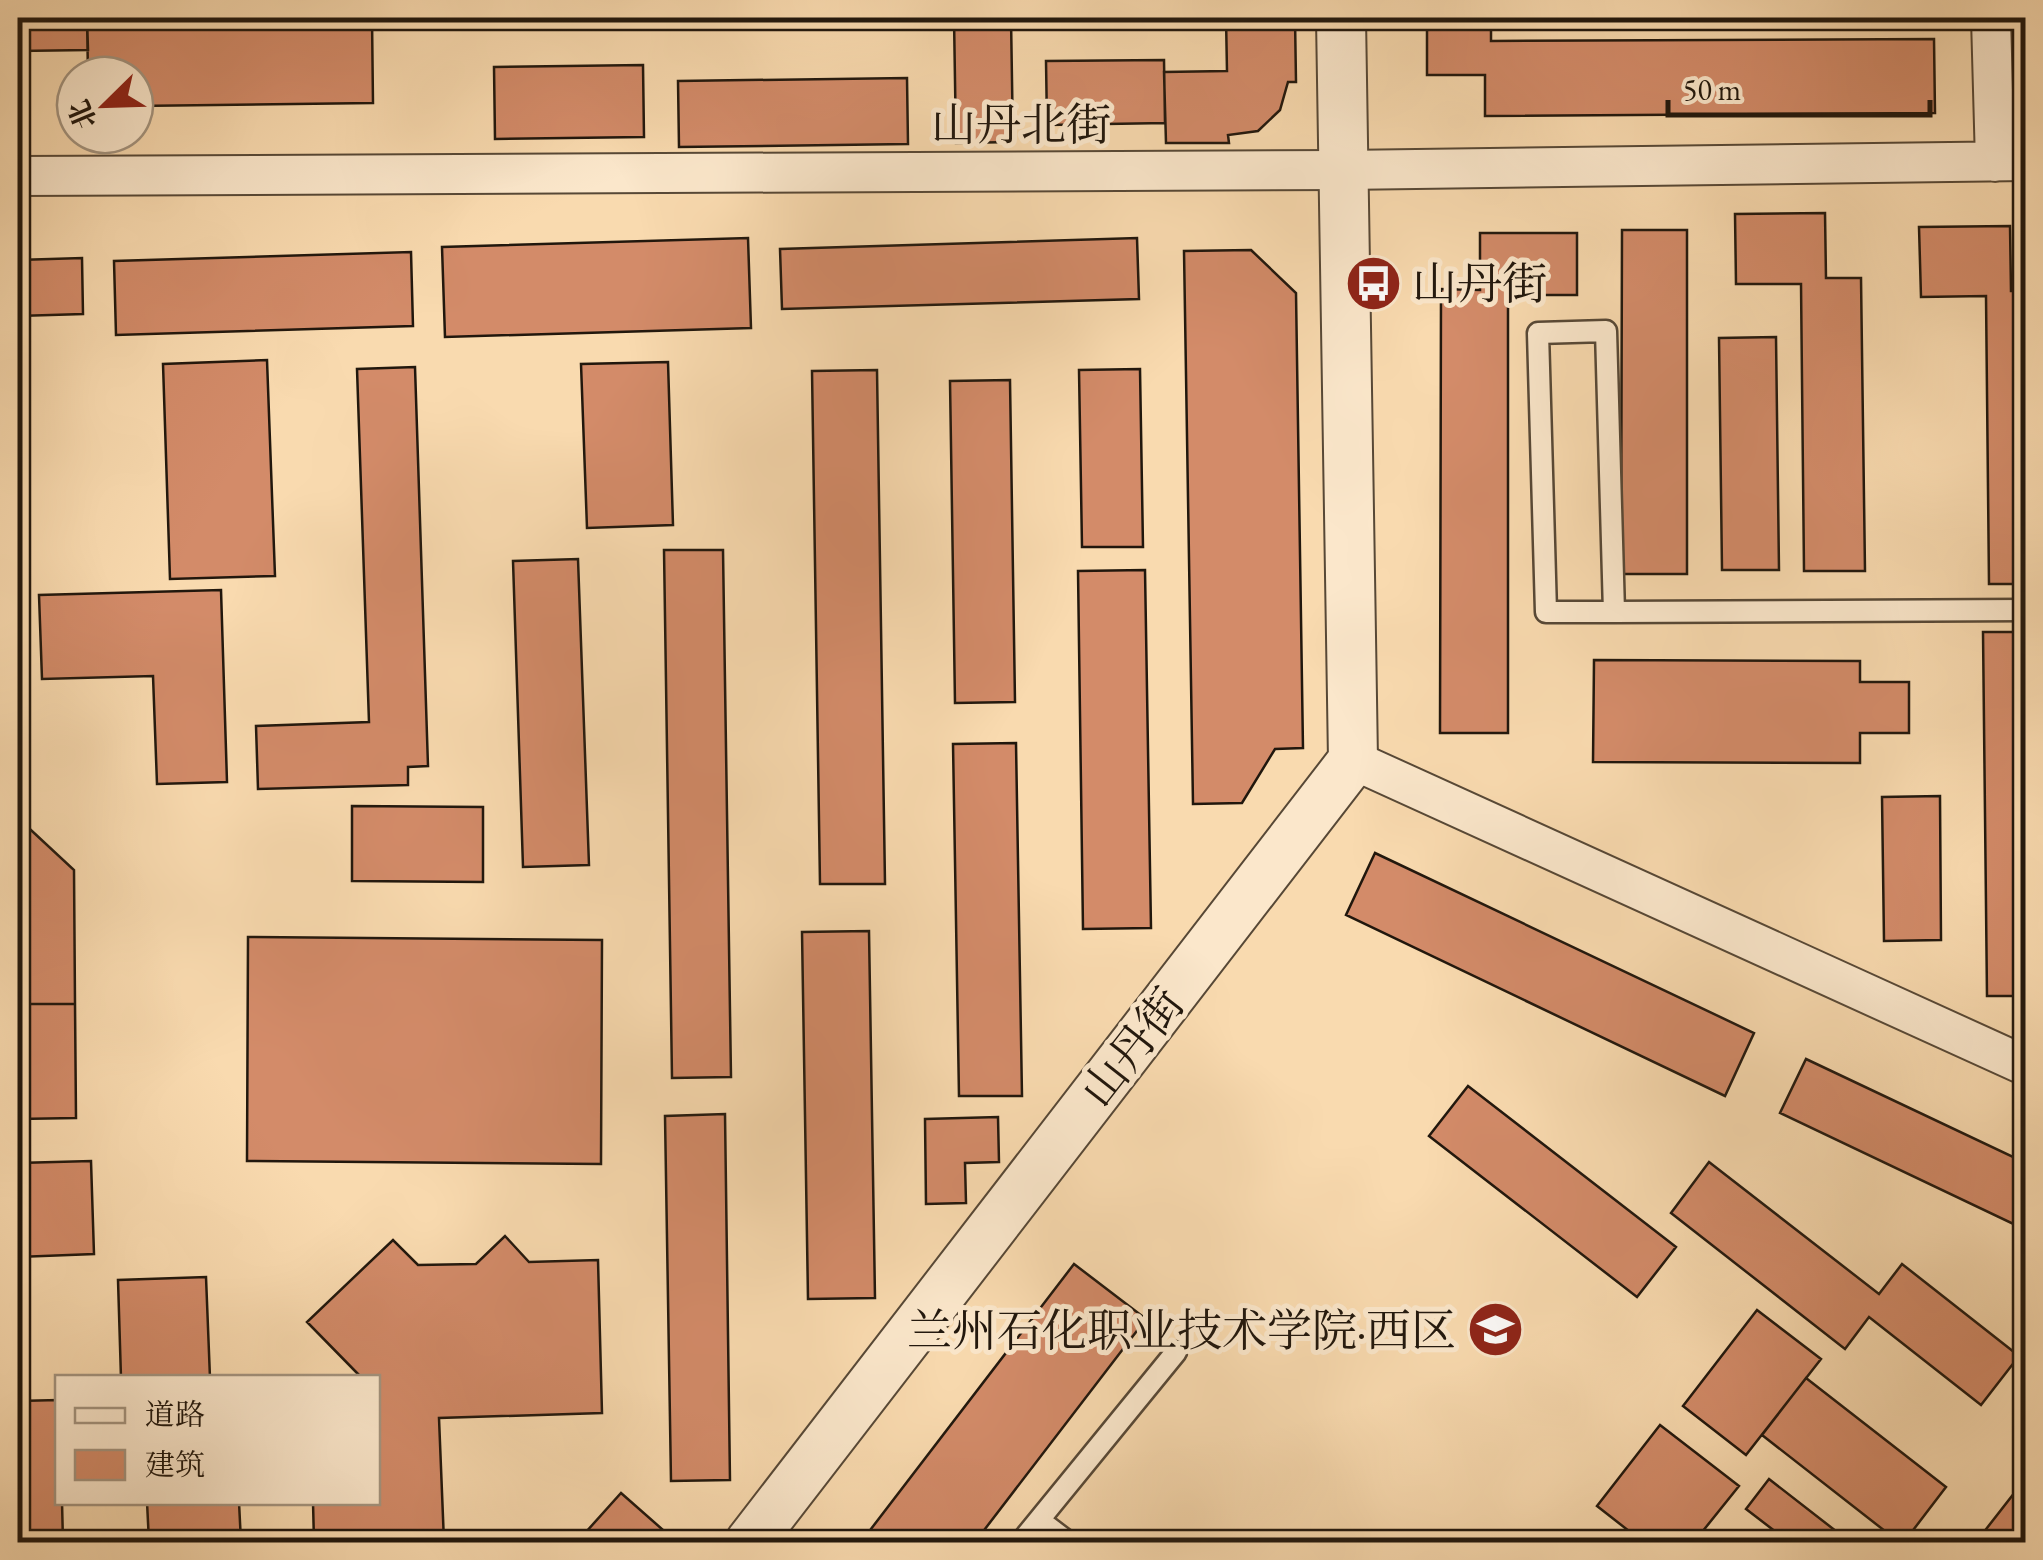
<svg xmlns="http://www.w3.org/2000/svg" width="2043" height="1560" viewBox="0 0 2043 1560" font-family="'EB Garamond','Noto Serif SC',serif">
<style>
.building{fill:#d38b69;stroke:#21170d;stroke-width:2.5}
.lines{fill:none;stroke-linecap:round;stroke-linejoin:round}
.service-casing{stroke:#574836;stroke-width:25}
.minor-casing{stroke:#574836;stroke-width:42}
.tertiary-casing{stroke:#574836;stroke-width:52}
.service{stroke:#fbe7cb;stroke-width:20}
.minor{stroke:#fbe7cb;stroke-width:38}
.tertiary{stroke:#fbe7cb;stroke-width:48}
.labels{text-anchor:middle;stroke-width:10;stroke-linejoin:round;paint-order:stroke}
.street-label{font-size:45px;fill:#21170d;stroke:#fbe7cb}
.poi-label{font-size:45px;fill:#21170d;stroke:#fbe7cb;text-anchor:start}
</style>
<rect width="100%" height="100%" fill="#f9daaf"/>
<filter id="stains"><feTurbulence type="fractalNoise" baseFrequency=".002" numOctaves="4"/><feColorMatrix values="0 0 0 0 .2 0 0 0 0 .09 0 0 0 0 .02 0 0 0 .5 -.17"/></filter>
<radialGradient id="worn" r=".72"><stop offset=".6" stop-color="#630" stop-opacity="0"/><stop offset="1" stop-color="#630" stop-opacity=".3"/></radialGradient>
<path class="building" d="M 18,18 L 87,18 L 88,50 L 18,51 Z
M 87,18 L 372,18 L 373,103 L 135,106 L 135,75 L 88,75 Z
M 698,18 L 754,18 L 754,20 L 698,21 Z
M 954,18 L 1011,18 L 1013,142 L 956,143 Z
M 1226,18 L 1295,18 L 1296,82 L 1288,82 L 1280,110 L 1258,131 L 1228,135 L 1229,143 L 1166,143 L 1164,72 L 1227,71 Z
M 1427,18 L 1491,18 L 1491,41 L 1934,39 L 1935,113 L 1485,116 L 1485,75 L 1427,75 Z
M 1755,18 L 1812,18 L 1812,25 L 1755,25 Z
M 1164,60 L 1165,123 L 1047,125 L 1046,61 Z
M 643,65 L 644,137 L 495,139 L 494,67 Z
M 907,78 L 908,144 L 679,147 L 678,81 Z
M 1825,213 L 1826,278 L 1861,278 L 1865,571 L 1804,571 L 1801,284 L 1736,284 L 1735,214 Z
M 2010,226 L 2011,291 L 2026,291 L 2026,584 L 1989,584 L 1986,296 L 1921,297 L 1919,227 Z
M 1622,230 L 1687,230 L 1687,574 L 1621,574 Z
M 1480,233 L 1577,233 L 1577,295 L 1508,295 L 1508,733 L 1440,733 L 1441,289 L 1480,290 Z
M 748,238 L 751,328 L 445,337 L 442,247 Z
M 1137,238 L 1139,299 L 782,309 L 780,249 Z
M 1251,250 L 1296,293 L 1303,748 L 1275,749 L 1242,803 L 1193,804 L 1184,251 Z
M 411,252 L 413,326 L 116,335 L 114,261 Z
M 82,258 L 83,314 L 18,316 L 18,260 Z
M 1776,337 L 1779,570 L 1722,570 L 1719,338 Z
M 267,360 L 275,576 L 170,579 L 163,364 Z
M 668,362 L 673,525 L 587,528 L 581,364 Z
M 415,367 L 428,766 L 408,767 L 408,785 L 258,789 L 256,726 L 369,722 L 357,369 Z
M 1140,369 L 1143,547 L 1082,547 L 1079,370 Z
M 877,370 L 885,884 L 820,884 L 812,371 Z
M 1010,380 L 1015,702 L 955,703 L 950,381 Z
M 664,550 L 723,550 L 731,1077 L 672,1078 Z
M 578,559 L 589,865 L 523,867 L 513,561 Z
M 1145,570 L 1151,928 L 1083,929 L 1078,571 Z
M 221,590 L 227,782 L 157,784 L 153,676 L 42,679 L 39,595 Z
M 1983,632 L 2026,632 L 2026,996 L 1987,996 Z
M 1594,660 L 1860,661 L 1860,682 L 1909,682 L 1909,733 L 1860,733 L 1860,763 L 1593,762 Z
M 1016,743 L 1022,1096 L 959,1096 L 953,744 Z
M 1940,796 L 1941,940 L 1884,941 L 1882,797 Z
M 352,806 L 483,807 L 483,882 L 352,881 Z
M 18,818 L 74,870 L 75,1004 L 18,1004 Z
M 1375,853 L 1754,1033 L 1725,1096 L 1346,915 Z
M 869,931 L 875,1298 L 808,1299 L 802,932 Z
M 248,937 L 602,940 L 601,1164 L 247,1161 Z
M 18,1004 L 75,1004 L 76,1118 L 18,1119 Z
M 1806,1059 L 2026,1163 L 2026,1230 L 1780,1113 Z
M 1468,1086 L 1676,1247 L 1637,1297 L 1429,1136 Z
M 725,1114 L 730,1480 L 671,1481 L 665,1116 Z
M 998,1117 L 999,1162 L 965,1163 L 966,1203 L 926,1204 L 925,1119 Z
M 91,1161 L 94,1254 L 18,1257 L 18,1163 Z
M 1709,1162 L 1879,1294 L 1902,1264 L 2019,1356 L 1981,1405 L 1869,1317 L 1845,1349 L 1671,1213 Z
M 505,1236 L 529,1262 L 598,1260 L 602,1413 L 439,1418 L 444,1542 L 314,1542 L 313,1502 L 378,1502 L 378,1378 L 357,1378 L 359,1375 L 307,1322 L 393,1240 L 418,1265 L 476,1264 Z
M 1074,1264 L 1146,1319 L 975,1542 L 861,1542 Z
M 206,1277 L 210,1378 L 121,1378 L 118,1280 Z
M 1757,1310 L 1821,1359 L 1746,1455 L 1683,1406 Z
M 1806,1378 L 1946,1487 L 1904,1542 L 1899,1542 L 1762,1435 Z
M 58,1400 L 58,1502 L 62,1502 L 63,1542 L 18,1542 L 18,1401 Z
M 1660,1425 L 1739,1486 L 1694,1542 L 1643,1542 L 1597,1506 Z
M 2026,1478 L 2026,1542 L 1976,1542 Z
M 1769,1479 L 1850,1542 L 1789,1542 L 1746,1509 Z
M 621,1493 L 671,1537 L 666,1542 L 577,1542 Z
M 147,1502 L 239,1502 L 241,1542 L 149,1542 Z"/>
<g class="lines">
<defs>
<path id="service" d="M 1614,612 L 1606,331 L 1538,333 L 1546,612 L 1614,612 L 2026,610
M 1039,1520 L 1068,1542
M 1021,1542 L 1176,1352"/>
<path id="minor" d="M 1991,18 L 1995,162
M 18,176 L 1343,170 L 2026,161
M 1353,760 L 2026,1066"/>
<path id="tertiary" d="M 750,1542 L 1353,760 L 1341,18"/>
</defs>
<use href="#service" class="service-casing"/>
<use href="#minor" class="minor-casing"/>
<use href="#tertiary" class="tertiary-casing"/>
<use href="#service" class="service"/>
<use href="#minor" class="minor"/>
<use href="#tertiary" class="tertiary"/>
</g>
<defs>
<symbol id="bus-disc" viewBox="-11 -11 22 22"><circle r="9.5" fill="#8f2418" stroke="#fbe7cb"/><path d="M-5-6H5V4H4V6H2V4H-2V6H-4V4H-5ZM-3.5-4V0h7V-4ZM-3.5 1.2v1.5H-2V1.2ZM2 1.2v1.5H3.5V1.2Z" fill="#fff"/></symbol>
<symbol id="university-disc" viewBox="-11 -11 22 22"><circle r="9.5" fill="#8f2418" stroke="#fbe7cb"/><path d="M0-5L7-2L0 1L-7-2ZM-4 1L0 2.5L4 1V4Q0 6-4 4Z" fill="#fff"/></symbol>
</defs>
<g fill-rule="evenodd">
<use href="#bus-disc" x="1342" y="252" width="63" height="63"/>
<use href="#university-disc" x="1464" y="1298" width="63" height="63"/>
</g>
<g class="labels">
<g class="street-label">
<text x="1021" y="140">山丹北街</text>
<text transform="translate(1132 1047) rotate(-52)" y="16">山丹街</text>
</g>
<g class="poi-label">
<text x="1412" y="299">山丹街</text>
<text x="1456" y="1346" text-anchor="end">兰州石化职业技术学院·西区</text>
</g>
</g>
<rect width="2043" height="1560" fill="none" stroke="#f9daaf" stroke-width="60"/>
<rect x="20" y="20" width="2003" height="1520" fill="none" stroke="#21170d" stroke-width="5"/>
<rect x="30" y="30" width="1983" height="1500" fill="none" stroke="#21170d" stroke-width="2.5"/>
<rect x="55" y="1375" width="325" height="130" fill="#fbe7cb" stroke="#a4947f" stroke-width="2.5"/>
<rect x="75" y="1408" width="50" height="15" fill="#fbe7cb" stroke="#a4947f" stroke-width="2.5"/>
<text x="145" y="1425" font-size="30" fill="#21170d">道路</text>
<rect x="75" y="1450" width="50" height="30" fill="#d38b69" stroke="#a4947f" stroke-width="2.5"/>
<text x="145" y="1475" font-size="30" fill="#21170d">建筑</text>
<g transform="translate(105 105) rotate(247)"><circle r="48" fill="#fbe7cb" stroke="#a4947f" stroke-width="2.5"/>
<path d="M0-8L18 38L0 25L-18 38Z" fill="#8f2418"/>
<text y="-15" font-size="28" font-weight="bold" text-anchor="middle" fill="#21170d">北</text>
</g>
<path d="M1668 100v15h262v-15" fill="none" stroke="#21170d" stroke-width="5"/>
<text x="1683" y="100" font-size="30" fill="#21170d" stroke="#fbe7cb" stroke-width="8" paint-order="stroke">50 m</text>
<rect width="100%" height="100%" filter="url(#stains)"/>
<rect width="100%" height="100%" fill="url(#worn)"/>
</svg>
